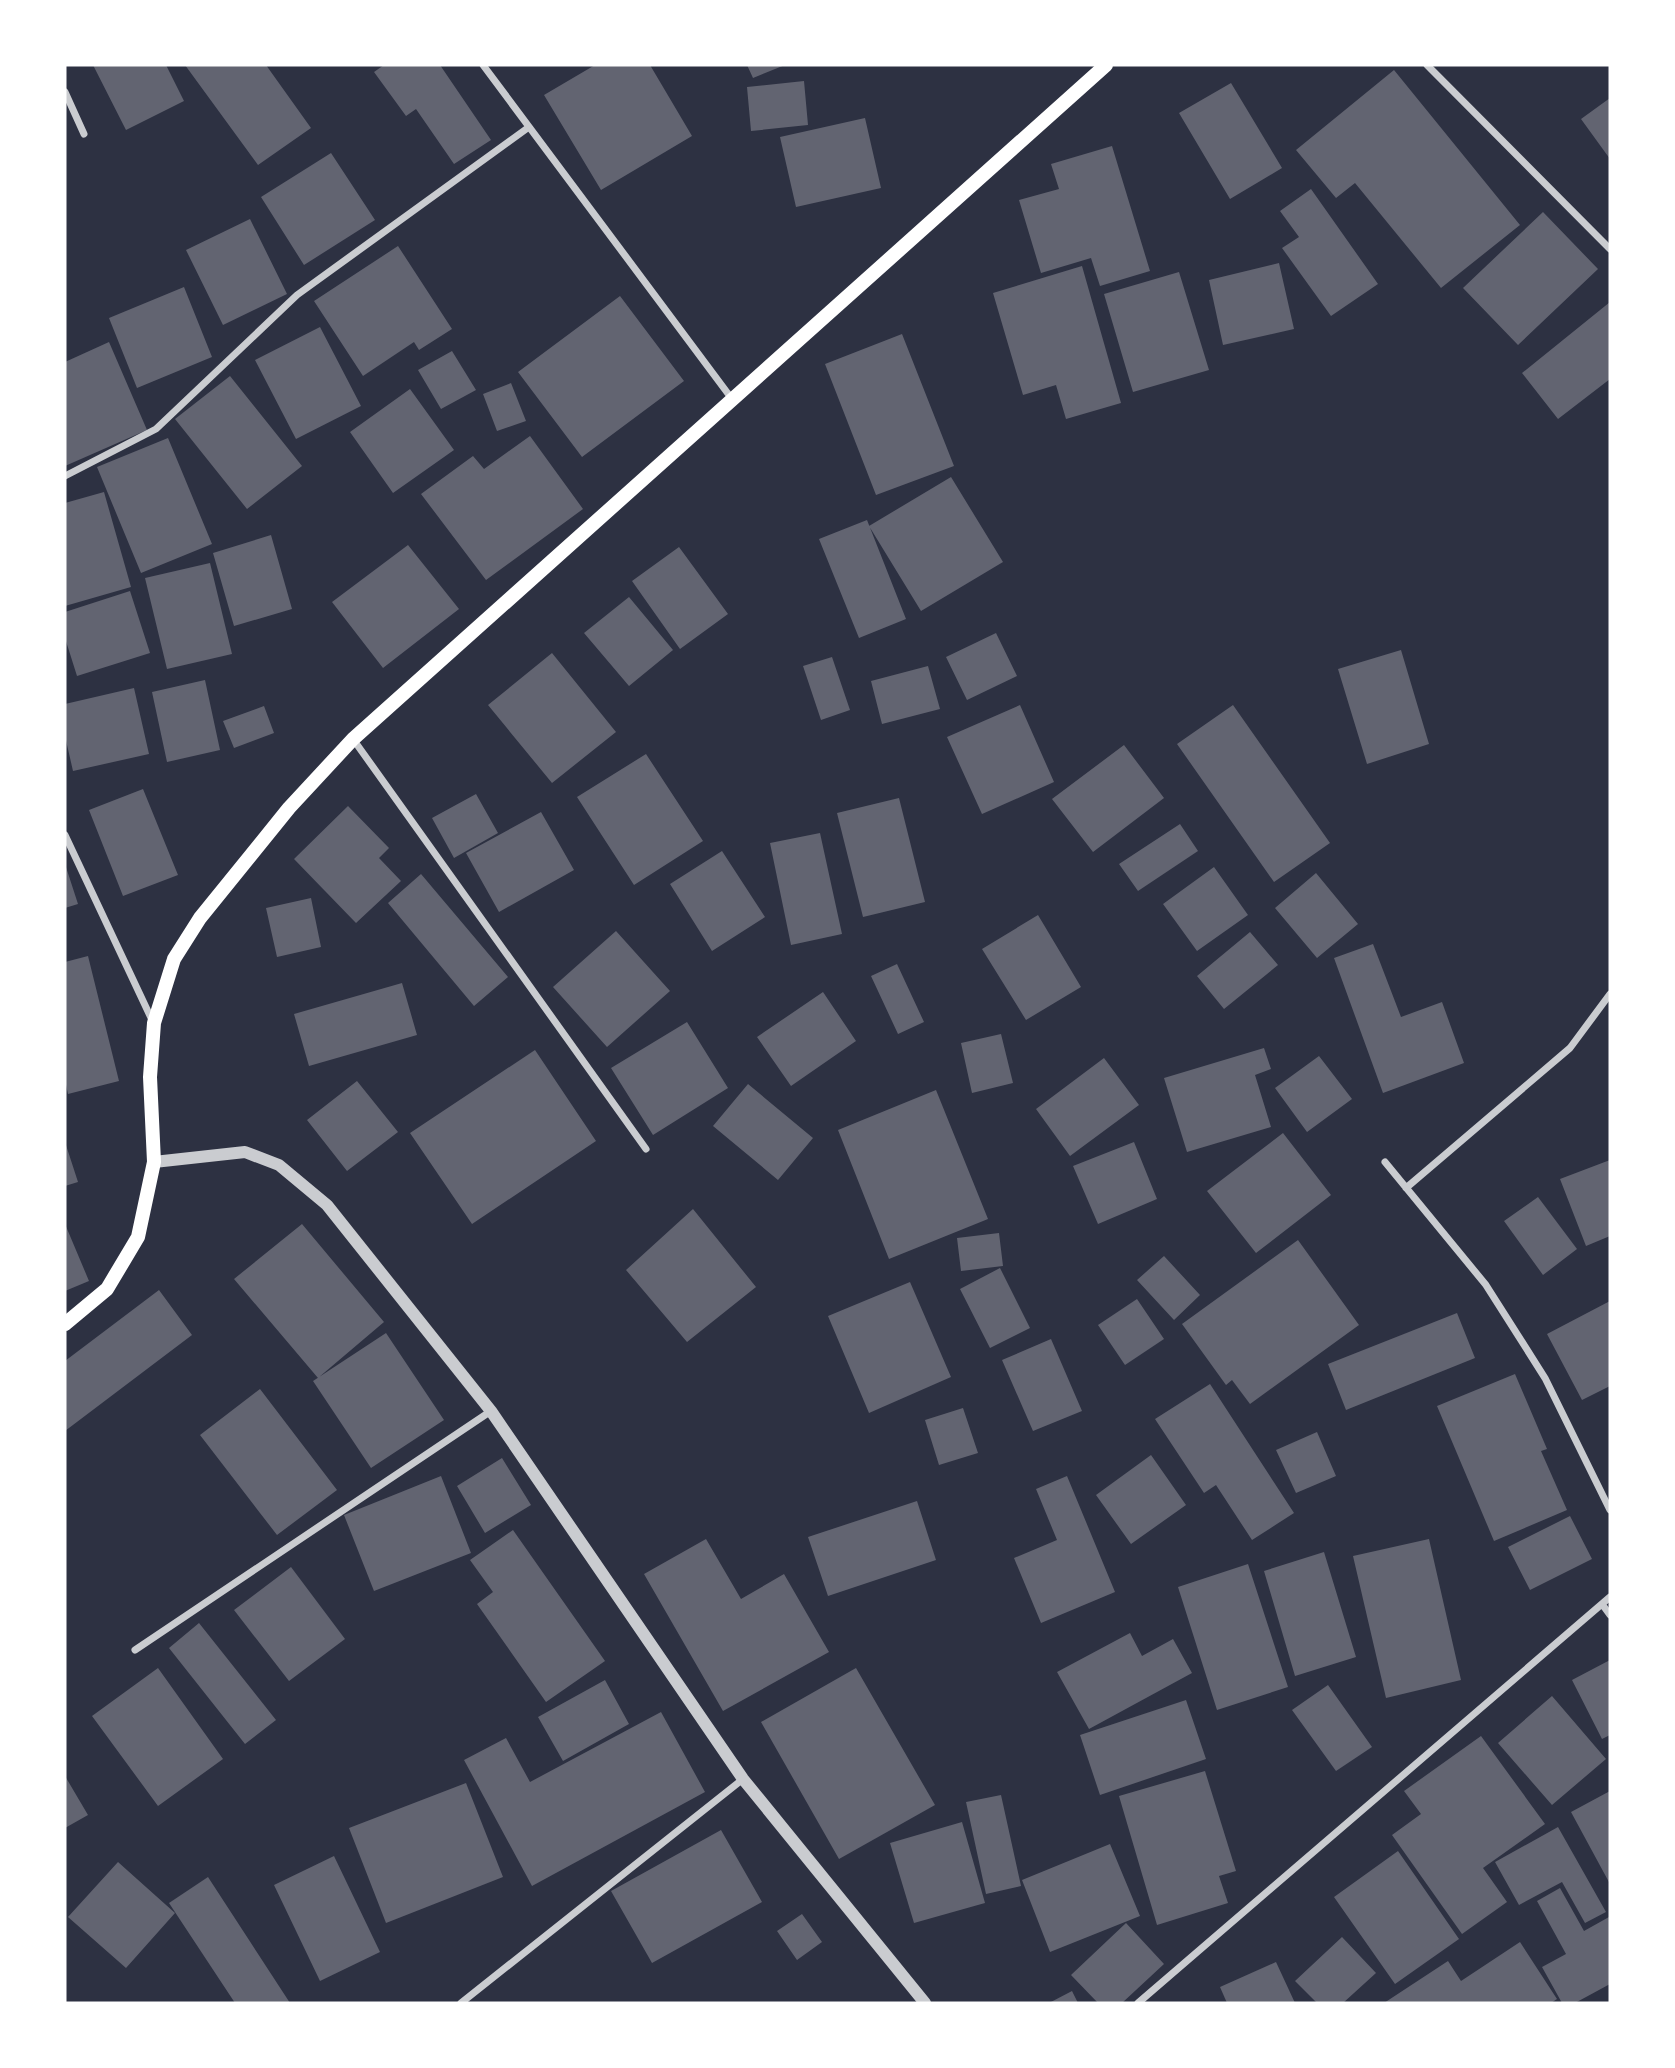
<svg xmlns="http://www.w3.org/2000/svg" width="1675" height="2068" viewBox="0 0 1675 2068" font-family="Manrope,sans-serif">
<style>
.building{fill:#626471}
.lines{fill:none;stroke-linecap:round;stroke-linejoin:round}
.minor{stroke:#caccd0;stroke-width:7}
.tertiary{stroke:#caccd0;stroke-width:12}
.secondary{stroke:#fff;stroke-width:14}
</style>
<rect width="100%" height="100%" fill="#2d3142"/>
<path class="building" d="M 93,65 L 166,65 L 184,101 L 126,130 Z
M 185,65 L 266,65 L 311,128 L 258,165 Z
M 384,65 L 440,65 L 491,140 L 454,164 L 416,109 L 406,116 L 374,72 Z
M 595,65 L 650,65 L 692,136 L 601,190 L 544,95 Z
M 747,65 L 785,65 L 753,78 Z
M 1394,70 L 1520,225 L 1441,288 L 1355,183 L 1336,198 L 1296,150 Z
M 804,81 L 808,125 L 751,131 L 747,87 Z
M 1231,83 L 1282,168 L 1230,199 L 1179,113 Z
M 1610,98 L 1610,159 L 1581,119 Z
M 865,118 L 881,188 L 796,207 L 780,137 Z
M 1112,146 L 1150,271 L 1100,286 L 1091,258 L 1041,273 L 1019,200 L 1059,189 L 1051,164 Z
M 331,153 L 375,220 L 304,265 L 261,197 Z
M 1311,189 L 1378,284 L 1331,316 L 1282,248 L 1299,237 L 1280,211 Z
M 1543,212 L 1598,269 L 1518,345 L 1463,288 Z
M 250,219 L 287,294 L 223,325 L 186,250 Z
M 398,246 L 452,329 L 419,350 L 414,342 L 363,376 L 314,301 Z
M 1279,263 L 1294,329 L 1223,345 L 1209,280 Z
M 1082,266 L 1121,403 L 1066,419 L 1056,385 L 1023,395 L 993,293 Z
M 1179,272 L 1209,370 L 1133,392 L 1104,294 Z
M 184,287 L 212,357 L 137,388 L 109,318 Z
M 620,296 L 684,381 L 582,457 L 518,372 Z
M 1610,302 L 1610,379 L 1558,419 L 1522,373 Z
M 320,327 L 361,406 L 296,439 L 255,360 Z
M 902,334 L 954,466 L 876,495 L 825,364 Z
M 109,342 L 147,430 L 65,466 L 65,362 Z
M 452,351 L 476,390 L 441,409 L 418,370 Z
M 230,376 L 302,466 L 247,509 L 175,419 Z
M 511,383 L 526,421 L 497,431 L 483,394 Z
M 410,389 L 454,450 L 393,493 L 350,432 Z
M 530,436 L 583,509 L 486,580 L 421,494 L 473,456 L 484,469 Z
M 168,438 L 212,544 L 141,573 L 97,467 Z
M 951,477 L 1003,562 L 921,611 L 869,526 Z
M 104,492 L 131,587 L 65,606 L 65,503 Z
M 867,520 L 906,619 L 859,638 L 819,539 Z
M 271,535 L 292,609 L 234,626 L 213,553 Z
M 408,545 L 459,609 L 383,668 L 332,602 Z
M 679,547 L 728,614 L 680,649 L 632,581 Z
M 210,563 L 232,654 L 167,669 L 145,578 Z
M 130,591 L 150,653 L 77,676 L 65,638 L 65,612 Z
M 629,597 L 673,650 L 629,686 L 584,633 Z
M 996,633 L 1017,676 L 967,700 L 946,657 Z
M 1401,650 L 1429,744 L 1367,764 L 1338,669 Z
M 552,653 L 616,732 L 552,783 L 488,705 Z
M 832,657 L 850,710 L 821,720 L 803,666 Z
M 928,666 L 940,709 L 882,724 L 871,681 Z
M 205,680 L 220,750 L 167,762 L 152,692 Z
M 134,688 L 149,754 L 73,771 L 65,736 L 65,704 Z
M 1020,705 L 1054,782 L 982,814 L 947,737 Z
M 1233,705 L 1330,843 L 1274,882 L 1177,744 Z
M 264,706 L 274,733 L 234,748 L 223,721 Z
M 1124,745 L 1164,798 L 1093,852 L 1052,799 Z
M 646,754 L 703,841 L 634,885 L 577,797 Z
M 143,789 L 178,875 L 123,896 L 89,810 Z
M 476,794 L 498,833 L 454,858 L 432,818 Z
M 899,798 L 925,902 L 863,917 L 837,813 Z
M 348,806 L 389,848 L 379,858 L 401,881 L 356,923 L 294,859 Z
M 541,812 L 574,870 L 499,912 L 466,853 Z
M 1180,824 L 1198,851 L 1138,891 L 1119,864 Z
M 820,833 L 842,934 L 791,945 L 770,843 Z
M 722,851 L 765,917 L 712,951 L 670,884 Z
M 65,864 L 78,904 L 65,908 Z
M 1214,867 L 1248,915 L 1197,951 L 1163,904 Z
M 1316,873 L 1358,924 L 1317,958 L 1275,908 Z
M 421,874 L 508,977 L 474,1006 L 388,903 Z
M 311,898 L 321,947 L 277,957 L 266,908 Z
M 1038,915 L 1081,987 L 1026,1020 L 982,949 Z
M 616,931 L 670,991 L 607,1047 L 553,987 Z
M 1250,932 L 1278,965 L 1224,1009 L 1197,976 Z
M 1373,944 L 1401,1017 L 1442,1002 L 1464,1063 L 1383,1093 L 1334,958 Z
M 88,956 L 119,1081 L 68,1094 L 65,1080 L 65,962 Z
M 897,964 L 924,1022 L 898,1034 L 871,976 Z
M 402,983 L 417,1035 L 309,1066 L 294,1014 Z
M 823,992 L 856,1041 L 791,1086 L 757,1037 Z
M 687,1022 L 728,1088 L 653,1135 L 611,1068 Z
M 1001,1034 L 1013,1083 L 972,1093 L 961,1043 Z
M 1264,1048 L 1271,1069 L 1255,1075 L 1271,1127 L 1187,1152 L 1164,1078 Z
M 535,1050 L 596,1141 L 472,1224 L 410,1133 Z
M 1319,1056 L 1352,1099 L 1307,1132 L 1275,1088 Z
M 1104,1058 L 1139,1105 L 1070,1156 L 1036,1109 Z
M 357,1081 L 398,1132 L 347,1171 L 307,1120 Z
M 748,1084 L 813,1138 L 778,1180 L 713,1126 Z
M 936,1090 L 988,1219 L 889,1259 L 838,1130 Z
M 1283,1133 L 1331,1195 L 1256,1253 L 1207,1191 Z
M 65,1142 L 78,1182 L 65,1186 Z
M 1134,1142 L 1157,1199 L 1098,1224 L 1073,1166 Z
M 1610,1160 L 1610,1236 L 1586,1246 L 1560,1179 Z
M 1538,1197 L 1577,1249 L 1543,1275 L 1504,1221 Z
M 693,1209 L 756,1287 L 687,1342 L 626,1270 Z
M 65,1224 L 89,1281 L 65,1291 Z
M 302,1224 L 384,1322 L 318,1378 L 234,1279 Z
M 999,1233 L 1003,1266 L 961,1271 L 957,1238 Z
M 1298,1240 L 1359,1325 L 1250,1404 L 1232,1380 L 1226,1385 L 1182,1324 Z
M 1164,1256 L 1200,1295 L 1174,1320 L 1137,1280 Z
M 1000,1268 L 1030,1328 L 990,1348 L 960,1289 Z
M 910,1282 L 951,1377 L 869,1413 L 828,1316 Z
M 159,1290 L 192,1335 L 65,1431 L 65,1361 Z
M 1137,1299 L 1164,1339 L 1125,1365 L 1098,1325 Z
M 1610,1301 L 1610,1386 L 1582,1400 L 1547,1334 Z
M 1457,1313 L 1475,1358 L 1346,1410 L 1328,1364 Z
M 386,1333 L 444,1420 L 371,1468 L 313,1381 Z
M 1051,1339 L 1082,1411 L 1033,1431 L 1002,1360 Z
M 1515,1374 L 1547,1449 L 1541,1451 L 1567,1510 L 1494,1541 L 1437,1406 Z
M 1210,1384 L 1294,1513 L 1252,1540 L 1216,1485 L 1204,1493 L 1155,1419 Z
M 260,1389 L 337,1490 L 277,1535 L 200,1435 Z
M 963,1408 L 978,1453 L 939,1465 L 925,1420 Z
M 1317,1432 L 1336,1476 L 1296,1493 L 1276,1450 Z
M 1151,1455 L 1186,1505 L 1131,1544 L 1096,1495 Z
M 502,1458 L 531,1505 L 485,1533 L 457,1486 Z
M 441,1476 L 471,1553 L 374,1591 L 344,1515 Z
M 1067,1476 L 1115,1592 L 1041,1623 L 1014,1558 L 1057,1540 L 1036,1489 Z
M 917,1501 L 936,1560 L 828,1596 L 808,1537 Z
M 1570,1516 L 1592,1559 L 1530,1590 L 1508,1547 Z
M 513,1530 L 605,1661 L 546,1702 L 477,1604 L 493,1592 L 470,1560 Z
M 706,1539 L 741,1599 L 784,1574 L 829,1652 L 723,1711 L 644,1574 Z
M 1429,1539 L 1461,1680 L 1386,1698 L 1353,1556 Z
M 1324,1552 L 1356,1657 L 1295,1676 L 1264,1571 Z
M 1248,1564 L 1288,1687 L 1217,1710 L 1178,1587 Z
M 291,1567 L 345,1639 L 289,1681 L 234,1610 Z
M 199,1623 L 276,1720 L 245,1744 L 169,1648 Z
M 1130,1633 L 1142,1656 L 1173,1639 L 1192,1673 L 1089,1729 L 1057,1672 Z
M 1610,1660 L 1610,1735 L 1602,1739 L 1572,1680 Z
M 158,1668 L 223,1759 L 158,1806 L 92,1716 Z
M 856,1668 L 935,1805 L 839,1859 L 761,1722 Z
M 605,1680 L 629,1724 L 563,1761 L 538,1717 Z
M 1328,1685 L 1372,1747 L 1336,1771 L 1292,1710 Z
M 1552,1696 L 1606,1759 L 1552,1805 L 1498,1743 Z
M 1186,1700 L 1206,1759 L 1100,1795 L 1080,1735 Z
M 661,1712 L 705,1792 L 532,1886 L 464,1760 L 506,1738 L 530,1782 Z
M 1481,1736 L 1545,1824 L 1483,1868 L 1507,1902 L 1462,1934 L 1392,1835 L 1421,1814 L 1404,1791 Z
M 1205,1771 L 1236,1871 L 1219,1876 L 1228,1903 L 1157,1925 L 1119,1796 Z
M 65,1776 L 88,1815 L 65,1828 Z
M 466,1783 L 503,1877 L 386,1923 L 349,1828 Z
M 1610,1791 L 1610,1884 L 1571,1812 Z
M 1001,1795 L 1021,1886 L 986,1894 L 966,1802 Z
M 962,1822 L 985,1903 L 914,1923 L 890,1843 Z
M 1558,1827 L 1606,1912 L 1585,1923 L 1562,1882 L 1519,1905 L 1495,1862 Z
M 721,1830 L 762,1902 L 652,1963 L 611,1891 Z
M 1110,1844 L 1140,1916 L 1050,1952 L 1022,1880 Z
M 1398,1851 L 1459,1939 L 1395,1984 L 1334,1897 Z
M 334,1856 L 380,1952 L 320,1981 L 274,1885 Z
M 118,1862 L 175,1913 L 126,1968 L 68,1917 Z
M 208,1877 L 290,2003 L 235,2003 L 169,1903 Z
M 1560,1888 L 1584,1931 L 1609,1917 L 1610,1919 L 1610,1984 L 1575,2003 L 1562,2003 L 1542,1967 L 1566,1954 L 1537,1901 Z
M 802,1914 L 822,1942 L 797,1960 L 777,1931 Z
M 1126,1923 L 1164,1964 L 1122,2003 L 1098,2003 L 1071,1975 Z
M 1342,1937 L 1376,1973 L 1343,2003 L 1317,2003 L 1295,1981 Z
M 1520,1942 L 1557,1999 L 1551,2003 L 1384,2003 L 1448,1961 L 1461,1981 Z
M 1276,1962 L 1295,2003 L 1227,2003 L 1220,1987 Z
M 1072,1991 L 1078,2003 L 1049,2003 Z"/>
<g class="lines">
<path class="minor" d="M 483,65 L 732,399
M 1427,65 L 1610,249
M 65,92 L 84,134
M 65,476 L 156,429 L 297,295 L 529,127
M 353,739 L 646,1149
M 65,835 L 152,1020
M 1385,1162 L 1486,1285 L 1545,1378 L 1610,1510
M 1406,1188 L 1570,1048 L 1610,994
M 1602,1604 L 1610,1615
M 135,1650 L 491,1411
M 461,2003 L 743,1779
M 1138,2003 L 1610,1597"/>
<path class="tertiary" d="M 154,1162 L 245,1152 L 279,1165 L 327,1205 L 491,1411 L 743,1779 L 925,2003"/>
<path class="secondary" d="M 65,1324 L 107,1289 L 138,1237 L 154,1162 L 150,1077 L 154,1023 L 174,959 L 200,918 L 289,808 L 353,739 L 1106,65"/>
</g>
<rect width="1675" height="2068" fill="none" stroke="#ffffff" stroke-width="133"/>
</svg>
